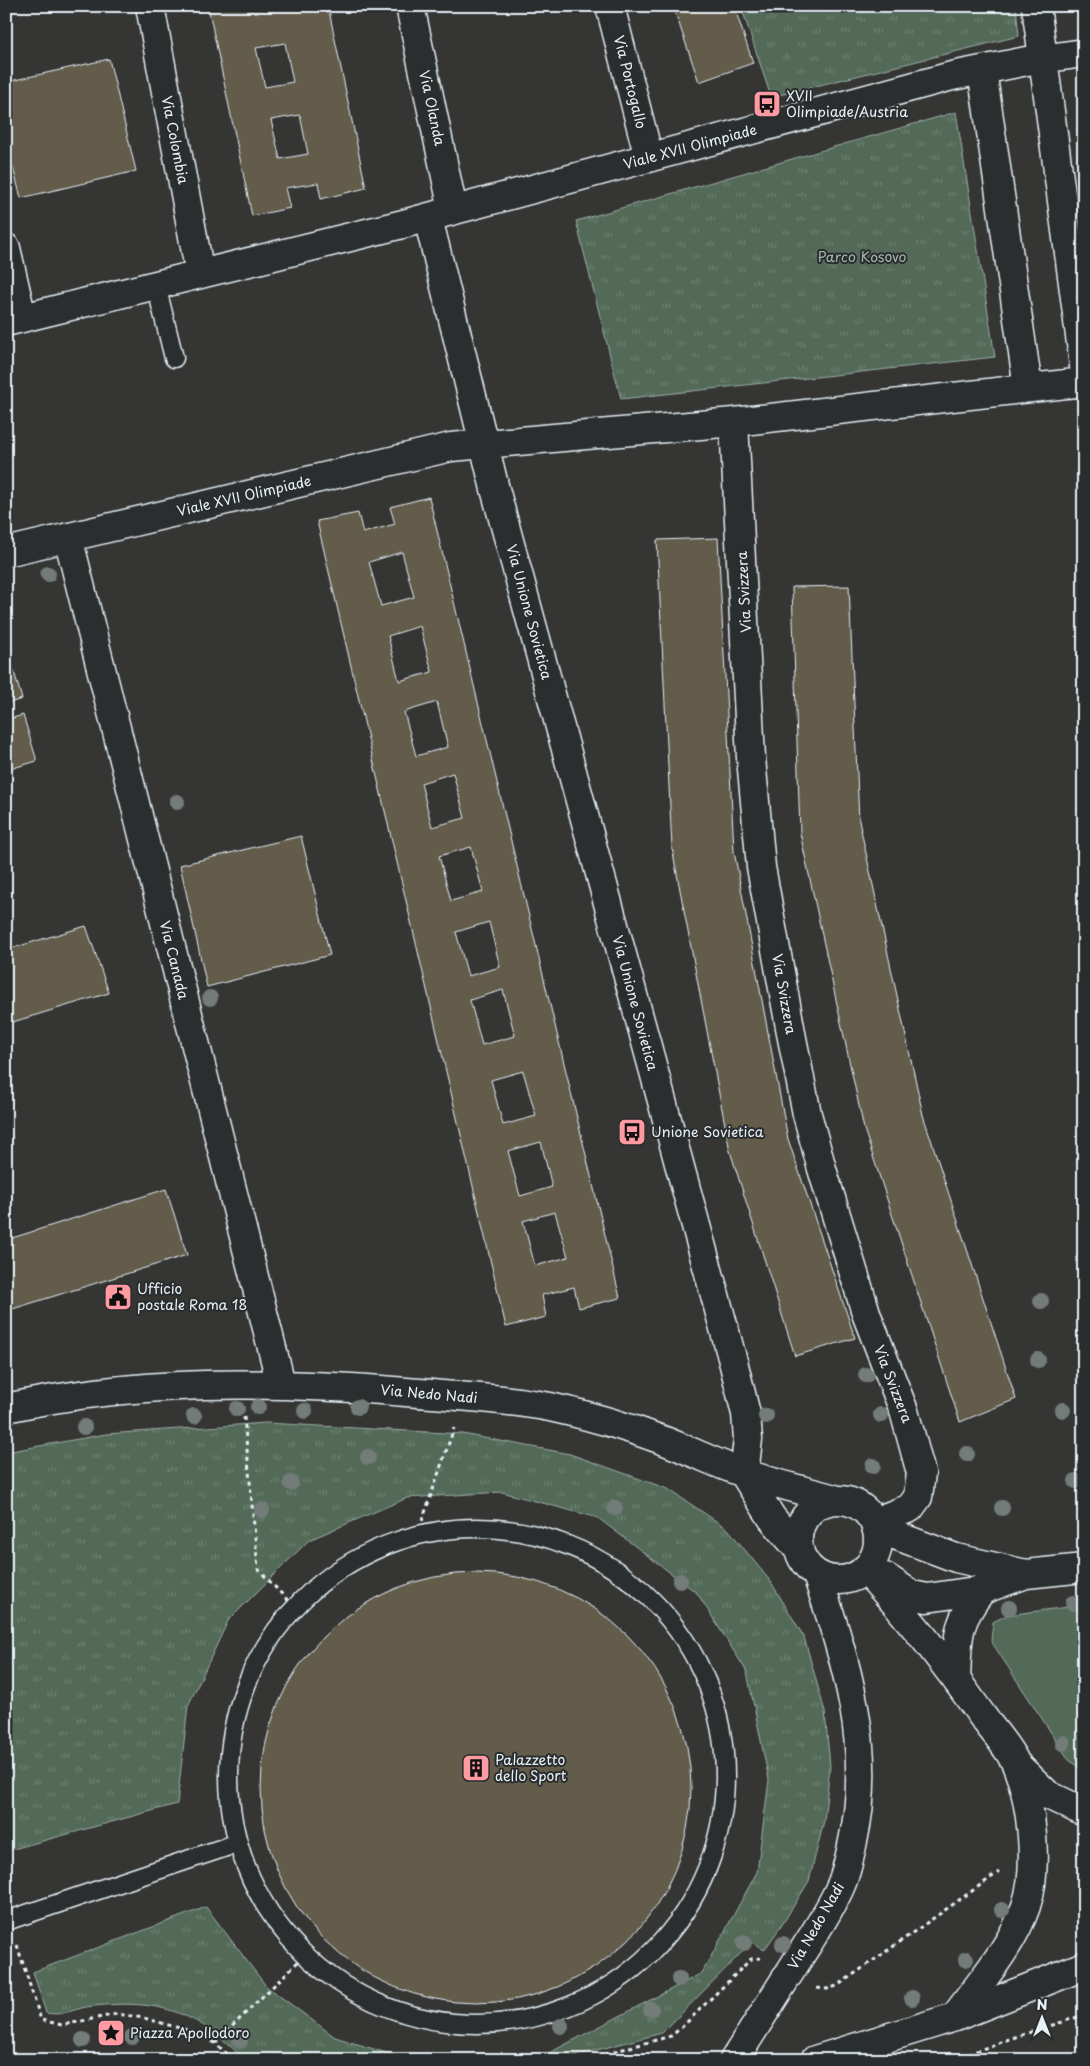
<svg xmlns="http://www.w3.org/2000/svg" width="1090" height="2066" viewBox="0 0 1090 2066" font-family="'Playpen Sans',sans-serif">
<style>
.grass{fill:#536b59;stroke:#9eaea8}
.park{fill:url(#park-tufts);stroke:#9eaea8}
.building{fill:#635c4c;stroke:#e8f1f8;fill-rule:evenodd}
.lines{fill:none;stroke-linecap:round;stroke-linejoin:round}
.lane-casing{stroke:#e8f1f8;stroke-width:21}
.street-casing{stroke:#e8f1f8;stroke-width:31}
.path{stroke:#e8f1f8;stroke-width:3;stroke-dasharray:4 4;stroke-linecap:butt}
.lane{stroke:#2a2d2e;stroke-width:18}
.street{stroke:#2a2d2e;stroke-width:28}
.tree{fill:#737c78}
.labels{text-anchor:middle;stroke-width:4;stroke-linejoin:round;paint-order:stroke}
.street-label{font-size:14px;fill:#e8f1f8;stroke:#2a2d2e}
.poi-label{font-size:14px;fill:#e8f1f8;stroke:#2a2d2e;text-anchor:start}
.park-label{font-size:14px;fill:#a5b5b0;stroke:#2a2d2e}
</style>
<defs>
<pattern id="park-tufts" width="24" height="20" patternUnits="userSpaceOnUse" patternTransform="scale(1.25)"><rect width="24" height="20" fill="#536b59"/><path d="M3 7l-1-3M5 7V3M7 7l1-3M15 17l-1-3M17 17v-4M19 17l1-3" fill="none" stroke="#6c8172"/></pattern>
</defs>
<rect width="100%" height="100%" fill="#353634"/>
<filter id="ink" filterUnits="userSpaceOnUse"><feTurbulence type="fractalNoise" baseFrequency=".02" numOctaves="2"/><feDisplacementMap in="SourceGraphic" scale="10" xChannelSelector="R" yChannelSelector="G"/><feConvolveMatrix kernelMatrix="1 2 1 2 8 2 1 2 1" color-interpolation-filters="sRGB"/></filter>
<g filter="url(#ink)">
<path class="grass" d="M 1084,1605 L 1084,1772 L 1069,1760 L 991,1641 L 993,1622 L 1007,1615 Z"/>
<path class="park" d="M 741,6 L 1016,6 L 1019,36 L 771,97 Z
M 956,112 L 995,357 L 621,399 L 576,221 Z
M 266,1423 L 463,1434 L 570,1454 L 668,1489 L 728,1529 L 771,1582 L 804,1637 L 825,1712 L 830,1767 L 824,1821 L 809,1881 L 780,1928 L 764,1950 L 752,1942 L 662,2033 L 559,2060 L 542,2060 L 549,2053 L 702,1973 L 757,1872 L 769,1780 L 747,1672 L 697,1593 L 598,1518 L 502,1492 L 407,1498 L 309,1540 L 228,1621 L 188,1706 L 177,1804 L 6,1851 L 6,1452 L 106,1434 Z
M 206,1907 L 266,1986 L 335,2037 L 409,2060 L 245,2060 C 197,2012 161,1999 94,2006 C 76,2007 64,2017 46,2013 L 33,1972 Z"/>
<path class="building" d="M 208,6 L 249,6 L 250,10 L 271,6 L 328,6 L 366,188 L 321,199 L 318,183 L 285,188 L 290,208 L 252,216 ZM 285,43 L 293,82 L 265,87 L 256,48 ZM 300,115 L 308,154 L 280,159 L 271,120 Z
M 673,6 L 734,6 L 753,63 L 699,82 Z
M 109,59 L 136,171 L 21,198 L 6,141 L 6,82 Z
M 429,497 L 620,1298 L 579,1308 L 574,1287 L 542,1295 L 546,1317 L 506,1327 L 317,521 L 358,513 L 363,533 L 395,524 L 390,507 ZM 402,552 L 414,597 L 381,606 L 369,562 ZM 420,626 L 432,672 L 399,681 L 388,636 ZM 437,702 L 448,747 L 416,756 L 404,712 ZM 453,773 L 465,818 L 432,827 L 421,783 ZM 471,847 L 483,892 L 451,901 L 439,856 ZM 489,922 L 500,967 L 468,976 L 456,932 ZM 503,990 L 515,1036 L 482,1045 L 470,1000 ZM 523,1071 L 536,1116 L 503,1125 L 491,1080 ZM 541,1142 L 552,1187 L 520,1196 L 508,1151 ZM 555,1212 L 568,1257 L 535,1266 L 523,1221 Z
M 718,538 L 734,851 L 788,1139 L 855,1338 L 795,1356 L 730,1151 L 672,848 L 657,540 Z
M 849,586 L 859,821 L 923,1115 L 1016,1399 L 960,1422 L 864,1129 L 800,833 L 792,587 Z
M 10,658 L 22,699 L 6,704 L 6,659 Z
M 23,715 L 37,761 L 6,770 L 6,720 Z
M 301,836 L 330,955 L 207,987 L 180,865 Z
M 86,926 L 109,993 L 6,1024 L 6,950 Z
M 166,1189 L 187,1255 L 6,1311 L 6,1240 Z
M261 1788a215 215 0 1 1 430 0a215 215 0 1 1-430 0Z"/>
<g class="lines">
<defs>
<path id="lane" d="M 156,285 L 174,358
M229 1776a248 248 0 1 1 496 0a248 248 0 1 1-496 0Z
M 6,1921 L 238,1843"/>
<path id="street" d="M 150,6 L 200,274
M 410,6 L 453,210
M 610,6 L 649,158
M 1036,6 L 1084,366
M 982,70 L 1028,388
M 428,218 L 495,489 L 734,1365 L 746,1414 L 748,1439 L 744,1474 L 772,1518 L 799,1550
M 6,248 L 22,318
M 6,322 L 403,224 L 952,76 L 1027,61 L 1084,53
M 734,422 L 751,758 L 761,867 L 792,1038 L 807,1114 L 822,1169 L 867,1316 L 904,1411 L 921,1473 L 918,1497 L 910,1508 L 874,1522
M 68,537 L 281,1384
M 6,552 L 451,447 L 734,422 L 1084,382
M 6,1408 C 139,1379 271,1381 406,1392 C 453,1396 503,1398 550,1407 C 588,1415 628,1427 665,1441 C 691,1451 717,1464 744,1473 C 774,1484 807,1491 838,1500
M798 1540a40 40 0 1 1 80 0a40 40 0 1 1-80 0Z
M 876,1528 L 956,1558 L 1026,1574
M 865,1569 C 908,1616 947,1665 983,1717 C 994,1732 1009,1748 1016,1764 C 1032,1801 1039,1867 1026,1906 C 1012,1947 980,1982 955,2017
M 885,1577 L 912,1595 L 927,1598 L 982,1590 L 1026,1574 L 1084,1568
M 956,1679 C 958,1638 955,1624 982,1590
M 1018,1766 L 1048,1795 L 1084,1812
M 734,2060 C 754,2028 775,1996 795,1964 C 811,1938 829,1913 841,1885 C 847,1871 850,1856 853,1841 C 874,1749 846,1661 817,1575
M 815,2060 L 955,2017 L 1084,1966"/>
</defs>
<use href="#lane" class="lane-casing"/>
<use href="#street" class="street-casing"/>
<path class="path" d="M 244,1417 L 258,1569 L 295,1608
M 417,1536 L 454,1428
M 17,1945 L 41,2020 L 62,2025 L 117,2014 L 144,2018 L 190,2031 L 215,2043 L 234,2060
M 817,1988 L 827,1989 L 837,1986 L 999,1872
M 215,2043 L 305,1955
M 583,2060 L 671,2036 L 682,2027 L 751,1959 L 760,1958
M 953,2060 L 1006,2040 L 1084,2015"/>
<use href="#lane" class="lane"/>
<use href="#street" class="street"/>
</g>
<g class="tree">
<circle cx="48" cy="574" r="8"/>
<circle cx="177" cy="802" r="8"/>
<circle cx="210" cy="998" r="8"/>
<circle cx="1041" cy="1301" r="8"/>
<circle cx="1038" cy="1360" r="8"/>
<circle cx="866" cy="1375" r="8"/>
<circle cx="258" cy="1407" r="8"/>
<circle cx="358" cy="1407" r="8"/>
<circle cx="237" cy="1409" r="8"/>
<circle cx="1063" cy="1410" r="8"/>
<circle cx="305" cy="1411" r="8"/>
<circle cx="881" cy="1415" r="8"/>
<circle cx="194" cy="1416" r="8"/>
<circle cx="766" cy="1416" r="8"/>
<circle cx="84" cy="1427" r="8"/>
<circle cx="967" cy="1454" r="8"/>
<circle cx="368" cy="1457" r="8"/>
<circle cx="873" cy="1466" r="8"/>
<circle cx="1076" cy="1481" r="8"/>
<circle cx="291" cy="1483" r="8"/>
<circle cx="615" cy="1508" r="8"/>
<circle cx="1002" cy="1508" r="8"/>
<circle cx="262" cy="1510" r="8"/>
<circle cx="680" cy="1581" r="8"/>
<circle cx="1073" cy="1603" r="8"/>
<circle cx="1009" cy="1608" r="8"/>
<circle cx="1063" cy="1743" r="8"/>
<circle cx="1002" cy="1910" r="8"/>
<circle cx="744" cy="1943" r="8"/>
<circle cx="783" cy="1944" r="8"/>
<circle cx="966" cy="1959" r="8"/>
<circle cx="679" cy="1979" r="8"/>
<circle cx="912" cy="1998" r="8"/>
<circle cx="651" cy="2009" r="8"/>
<circle cx="561" cy="2026" r="8"/>
<circle cx="132" cy="2037" r="8"/>
<circle cx="83" cy="2040" r="8"/>
<circle cx="240" cy="2041" r="8"/>
</g>
</g>
<defs>
<symbol id="bus-square" viewBox="-11 -11 22 22"><rect x="-9" y="-9" width="18" height="18" rx="4" fill="#ff9aa2" stroke="#2a2d2e"/><path d="M-5-6H5V4H4V6H2V4H-2V6H-4V4H-5ZM-3.5-4V0h7V-4ZM-3.5 1.2v1.5H-2V1.2ZM2 1.2v1.5H3.5V1.2Z" fill="#111"/></symbol>
<symbol id="civic-square" viewBox="-11 -11 22 22"><rect x="-9" y="-9" width="18" height="18" rx="4" fill="#ff9aa2" stroke="#2a2d2e"/><path d="M-.6-6.5H3V-4.5H.6V-3L4-1V1h2V6H-6V1h2V-1L-.6-3ZM-1.2 2.5V6h2.4V2.5Z" fill="#111"/></symbol>
<symbol id="building-square" viewBox="-11 -11 22 22"><rect x="-9" y="-9" width="18" height="18" rx="4" fill="#ff9aa2" stroke="#2a2d2e"/><path d="M-4-6H4V6H1V3H-1V6H-4ZM-2.5-4.3h1.7v1.8h-1.7ZM.8-4.3h1.7v1.8H.8ZM-2.5-1h1.7V.8h-1.7ZM.8-1h1.7V.8H.8Z" fill="#111"/></symbol>
<symbol id="sight-square" viewBox="-11 -11 22 22"><rect x="-9" y="-9" width="18" height="18" rx="4" fill="#ff9aa2" stroke="#2a2d2e"/><path d="M0-6L1.8-2.2L6-1.7L2.9 1.2L3.7 5.4L0 3.3L-3.7 5.4L-2.9 1.2L-6-1.7L-1.8-2.2Z" fill="#111"/></symbol>
</defs>
<g fill-rule="evenodd">
<use href="#bus-square" x="751" y="88" width="32" height="32"/>
<use href="#bus-square" x="616" y="1116" width="32" height="32"/>
<use href="#civic-square" x="102" y="1281" width="32" height="32"/>
<use href="#building-square" x="460" y="1752" width="32" height="32"/>
<use href="#sight-square" x="95" y="2017" width="32" height="32"/>
</g>
<g class="labels">
<g class="street-label">
<text transform="translate(630 82) rotate(76)" y="5">Via Portogallo</text>
<text transform="translate(432 108) rotate(78)" y="5">Via Olanda</text>
<text transform="translate(175 140) rotate(79)" y="5">Via Colombia</text>
<text transform="translate(690 147) rotate(-15)" y="5">Viale XVII Olimpiade</text>
<text transform="translate(244 496) rotate(-13)" y="5">Viale XVII Olimpiade</text>
<text transform="translate(744 592) rotate(-93)" y="5">Via Svizzera</text>
<text transform="translate(529 612) rotate(75)" y="5">Via Unione Sovietica</text>
<text transform="translate(174 960) rotate(76)" y="5">Via Canada</text>
<text transform="translate(784 994) rotate(80)" y="5">Via Svizzera</text>
<text transform="translate(635 1003) rotate(75)" y="5">Via Unione Sovietica</text>
<text transform="translate(893 1384) rotate(69)" y="5">Via Svizzera</text>
<text transform="translate(429 1394) rotate(5)" y="5">Via Nedo Nadi</text>
<text transform="translate(816 1926) rotate(-60)" y="5">Via Nedo Nadi</text>
</g>
<g class="poi-label">
<text x="786" y="101">XVII<tspan x="786" dy="16">Olimpiade/Austria</tspan></text>
<text x="651" y="1137">Unione Sovietica</text>
<text x="137" y="1294">Ufficio<tspan x="137" dy="16">postale Roma 18</tspan></text>
<text x="495" y="1765">Palazzetto<tspan x="495" dy="16">dello Sport</tspan></text>
<text x="130" y="2038">Piazza Apollodoro</text>
</g>
<g class="park-label">
<text x="862" y="262">Parco Kosovo</text>
</g>
</g>
<rect width="1090" height="2066" fill="none" stroke="#2a2d2e" stroke-width="25"/>
<rect x="12" y="12" width="1065" height="2041" fill="none" stroke="#e8f1f8" stroke-width="2" filter="url(#ink)"/>
<g transform="translate(1042 2018)" stroke="#2a2d2e" stroke-width="4" paint-order="stroke">
<path d="M0-4L9 19L0 12L-9 19Z" fill="#e8f1f8"/>
<text y="-8" font-size="14" font-weight="bold" text-anchor="middle" fill="#e8f1f8">N</text>
</g>
</svg>
